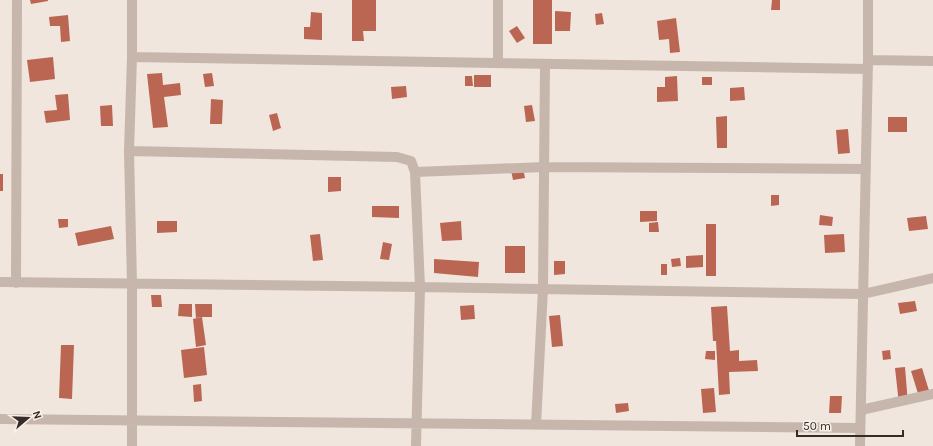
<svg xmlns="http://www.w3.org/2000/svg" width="933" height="446" viewBox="0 0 933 446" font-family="Karla,sans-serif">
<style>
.building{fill:#ba6652}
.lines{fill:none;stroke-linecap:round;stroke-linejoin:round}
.minor{stroke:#c7b6ab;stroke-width:10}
</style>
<rect width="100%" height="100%" fill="#f0e6de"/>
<path class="building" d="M 30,0 L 48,0 L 48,1 L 31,4 Z
M 352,0 L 376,0 L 376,31 L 363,31 L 364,41 L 352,41 Z
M 533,0 L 552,0 L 552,44 L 533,44 Z
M 772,0 L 780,0 L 780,10 L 771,10 Z
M 555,11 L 571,12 L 570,31 L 555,31 Z
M 311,12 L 322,13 L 322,40 L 304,39 L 304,27 L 310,27 Z
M 602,13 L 604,24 L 596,25 L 595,14 Z
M 68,15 L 70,41 L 61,42 L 60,26 L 50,26 L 49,17 Z
M 676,18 L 680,52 L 670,53 L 669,39 L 659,40 L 657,21 Z
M 517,26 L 525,38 L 517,43 L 509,31 Z
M 53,57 L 55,79 L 30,82 L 27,60 Z
M 162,73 L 163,85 L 180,83 L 181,95 L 164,97 L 168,127 L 153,128 L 147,74 Z
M 212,73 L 214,86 L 205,87 L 203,74 Z
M 474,75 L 491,75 L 491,87 L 474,87 Z
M 465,76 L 472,76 L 473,86 L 465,86 Z
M 677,76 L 678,101 L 657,102 L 657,87 L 665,87 L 665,77 Z
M 702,77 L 712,77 L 712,85 L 702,85 Z
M 406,86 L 407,97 L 392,99 L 391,87 Z
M 744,87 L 745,100 L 730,101 L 730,88 Z
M 68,94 L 70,120 L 46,123 L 44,111 L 57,110 L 55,95 Z
M 211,99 L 223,100 L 222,124 L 210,124 Z
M 112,105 L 113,126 L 101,126 L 100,106 Z
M 532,105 L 535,121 L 526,122 L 524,106 Z
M 277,113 L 281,128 L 273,131 L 269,115 Z
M 727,116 L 727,148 L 717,148 L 716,117 Z
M 888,117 L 907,117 L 907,132 L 888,132 Z
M 848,129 L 850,153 L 838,154 L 836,130 Z
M 523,168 L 525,178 L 513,180 L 511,170 Z
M 0,174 L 3,174 L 3,191 L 0,191 Z
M 328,177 L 341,177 L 341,191 L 328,192 Z
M 771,195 L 779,195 L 779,205 L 771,206 Z
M 372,206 L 399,206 L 399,218 L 372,217 Z
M 640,211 L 657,211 L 657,221 L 640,222 Z
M 820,215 L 833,217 L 832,226 L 819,225 Z
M 926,216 L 928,229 L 909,231 L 907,218 Z
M 58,219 L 68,219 L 68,227 L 59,228 Z
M 157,221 L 177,221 L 177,232 L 157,233 Z
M 461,221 L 462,240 L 442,241 L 440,223 Z
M 658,222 L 659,232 L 649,232 L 649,223 Z
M 706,224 L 716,224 L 716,276 L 706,276 Z
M 111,226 L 114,239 L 78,246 L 75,233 Z
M 320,234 L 323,260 L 313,261 L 310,235 Z
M 844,234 L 845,252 L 825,253 L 824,235 Z
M 383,242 L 392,244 L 389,260 L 380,259 Z
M 505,246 L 525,246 L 525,273 L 505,273 Z
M 703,255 L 703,267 L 686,268 L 686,256 Z
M 680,258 L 681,266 L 672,267 L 671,259 Z
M 434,259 L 479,262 L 478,277 L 434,273 Z
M 554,261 L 565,261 L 565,274 L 554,275 Z
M 661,264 L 667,264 L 667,275 L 661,275 Z
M 151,295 L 161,295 L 162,307 L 152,307 Z
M 915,301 L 917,311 L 900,314 L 898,303 Z
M 179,304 L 192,304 L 192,317 L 178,316 Z
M 195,304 L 212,304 L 212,317 L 202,317 L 206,345 L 196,347 L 193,319 L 202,317 L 196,318 Z
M 474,305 L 475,319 L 461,320 L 460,306 Z
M 727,306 L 730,351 L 739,350 L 739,361 L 757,360 L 758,371 L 729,372 L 730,394 L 719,395 L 716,341 L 713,341 L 711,307 Z
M 560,315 L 563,346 L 552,347 L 549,316 Z
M 61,345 L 74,345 L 72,399 L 59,398 Z
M 204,347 L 207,375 L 184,378 L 181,350 Z
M 890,350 L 891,359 L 883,360 L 882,351 Z
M 706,351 L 715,351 L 715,360 L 705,359 Z
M 905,367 L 908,404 L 899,404 L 895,368 Z
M 922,368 L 931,397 L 920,400 L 911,371 Z
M 201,384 L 202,401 L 194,402 L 193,385 Z
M 714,388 L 716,412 L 703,413 L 701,389 Z
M 830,396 L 842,396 L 841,413 L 829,413 Z
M 628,403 L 629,411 L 616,413 L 615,404 Z"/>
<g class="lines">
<path class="minor" d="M 498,0 L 498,63
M 132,57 L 868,69
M 868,60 L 933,61
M 129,151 L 397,157 L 411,161 L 415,172 L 420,287 L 416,446
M 415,172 L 544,167 L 866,169
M 0,282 L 420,287 L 863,294 L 933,278
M 16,283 L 17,0
M 861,410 L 933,394
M 0,419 L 860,428
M 536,425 L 543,289 L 545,64
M 132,446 L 132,284 L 129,151 L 132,57 L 132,0
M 860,446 L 868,60 L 868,0"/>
</g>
<g transform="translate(28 418) rotate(71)" stroke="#f8f1ea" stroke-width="3" paint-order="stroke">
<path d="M0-3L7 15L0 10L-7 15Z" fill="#352c29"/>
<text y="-6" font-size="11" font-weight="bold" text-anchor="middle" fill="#352c29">N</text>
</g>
<path d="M797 430v6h106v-6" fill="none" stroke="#352c29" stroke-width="2"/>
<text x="803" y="430" font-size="12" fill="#352c29" stroke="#f8f1ea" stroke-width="3" paint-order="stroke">50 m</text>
</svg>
